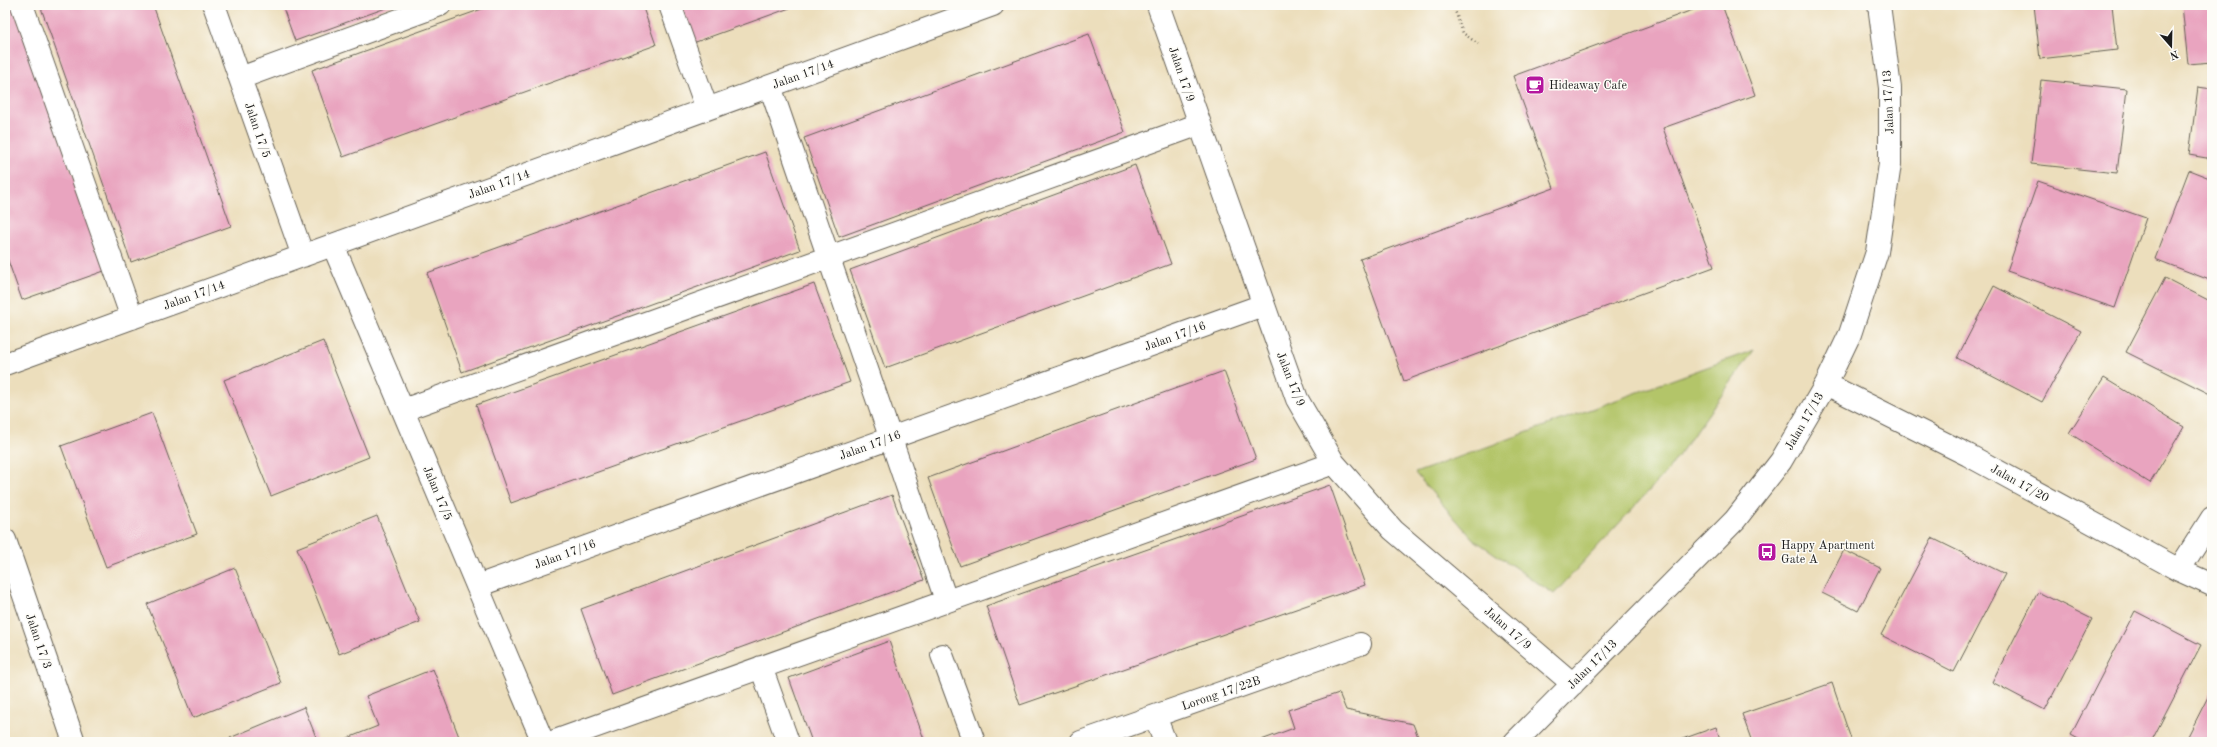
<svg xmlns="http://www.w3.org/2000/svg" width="2217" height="747" viewBox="0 0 2217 747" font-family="'Old Standard TT',serif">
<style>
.green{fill:#b3c569;stroke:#687042}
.building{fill:#e9a4bf}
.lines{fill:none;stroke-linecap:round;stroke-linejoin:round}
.minor-casing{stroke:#656054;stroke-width:24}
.path{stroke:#656054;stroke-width:2.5;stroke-dasharray:1 3;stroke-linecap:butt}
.minor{stroke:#fff;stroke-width:22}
.labels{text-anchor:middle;stroke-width:3;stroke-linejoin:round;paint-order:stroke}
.street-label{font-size:12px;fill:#1c1c1c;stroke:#fdfcf7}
.poi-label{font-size:12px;fill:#1c1c1c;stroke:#fdfcf7;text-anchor:start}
</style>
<rect width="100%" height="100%" fill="#fdfcf7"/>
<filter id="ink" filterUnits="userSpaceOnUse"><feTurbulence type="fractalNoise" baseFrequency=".025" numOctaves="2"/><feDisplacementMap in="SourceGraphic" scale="8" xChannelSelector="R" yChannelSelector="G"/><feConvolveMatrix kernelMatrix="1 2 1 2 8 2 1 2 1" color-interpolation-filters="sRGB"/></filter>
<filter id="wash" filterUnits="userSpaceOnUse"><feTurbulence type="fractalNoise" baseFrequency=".012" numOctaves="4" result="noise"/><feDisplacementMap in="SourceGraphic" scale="16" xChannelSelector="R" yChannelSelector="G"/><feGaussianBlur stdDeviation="0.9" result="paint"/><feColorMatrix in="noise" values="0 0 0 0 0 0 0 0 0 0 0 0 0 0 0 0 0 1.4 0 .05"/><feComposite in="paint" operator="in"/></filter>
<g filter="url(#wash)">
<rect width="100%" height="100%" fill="#ecdebc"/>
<path class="green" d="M 1754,350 L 1669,469 L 1554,594 L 1473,539 L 1415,473 Z"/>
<g id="blocks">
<path class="building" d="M 5,5 L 13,5 L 107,270 L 22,300 L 5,252 Z
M 40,5 L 153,5 L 231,226 L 131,262 Z
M 282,5 L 394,5 L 295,41 Z
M 493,5 L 642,5 L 656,45 L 343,157 L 312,70 Z
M 680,5 L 798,5 L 693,43 Z
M 1706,5 L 1722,5 L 1755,95 L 1663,128 L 1714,267 L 1404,381 L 1360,259 L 1554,188 L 1513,76 Z
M 2034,5 L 2112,5 L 2117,50 L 2040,59 Z
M 2182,5 L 2212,5 L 2212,62 L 2188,64 Z
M 1089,34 L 1125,132 L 839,237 L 804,138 Z
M 2041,80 L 2127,89 L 2117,173 L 2031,164 Z
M 2198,87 L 2212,89 L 2212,159 L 2189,155 Z
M 765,152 L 800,250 L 462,372 L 427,273 Z
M 1135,165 L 1171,264 L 885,368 L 850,270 Z
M 2189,170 L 2212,179 L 2212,281 L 2155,259 Z
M 2038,181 L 2146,218 L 2115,308 L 2007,271 Z
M 2165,278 L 2212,302 L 2212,395 L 2126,352 Z
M 814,284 L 850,382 L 511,503 L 476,405 Z
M 1994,286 L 2081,331 L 2042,402 L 1957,358 Z
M 323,341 L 369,457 L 271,496 L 224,380 Z
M 1224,371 L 1256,459 L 960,566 L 928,478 Z
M 2104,378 L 2184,427 L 2150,483 L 2069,433 Z
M 152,413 L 197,534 L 106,567 L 61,446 Z
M 1330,485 L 1365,585 L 1020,705 L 986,606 Z
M 892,495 L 924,580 L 612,695 L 581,609 Z
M 377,516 L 420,622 L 339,654 L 297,548 Z
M 1932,538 L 2005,574 L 1954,672 L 1881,635 Z
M 1844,550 L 1880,568 L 1858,611 L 1822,593 Z
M 235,568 L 281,683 L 193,718 L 147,604 Z
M 2038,592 L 2092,619 L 2045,710 L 1992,682 Z
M 2135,611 L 2201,645 L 2151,742 L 2084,742 L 2071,735 Z
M 889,641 L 925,742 L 812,742 L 789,678 Z
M 433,669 L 461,742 L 338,742 L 378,726 L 366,696 Z
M 1832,683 L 1852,742 L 1752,742 L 1742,714 Z
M 2212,689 L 2212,742 L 2185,742 Z
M 1339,693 L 1346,710 L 1413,724 L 1420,742 L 1256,742 L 1294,728 L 1288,710 Z
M 304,707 L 318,742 L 220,742 Z
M 1716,727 L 1721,742 L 1674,742 Z"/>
</g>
</g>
<g filter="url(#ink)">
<use href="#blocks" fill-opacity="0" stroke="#656054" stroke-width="1"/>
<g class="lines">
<defs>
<path id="minor" d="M 22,5 L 132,318
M 214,5 L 303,256
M 670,5 L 707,109
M 1158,5 L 1297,399 L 1334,463 L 1393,530 L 1573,684
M 240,78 L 440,5
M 770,86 L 946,600
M 333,245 L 543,742
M 5,364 L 993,5
M 1826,384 L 1968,455 L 2179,570 L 2212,585
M 403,410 L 1200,124
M 5,540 L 74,742
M 2179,570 L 2212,518
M 477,586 L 1263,305
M 942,655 L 974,742
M 761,667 L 788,742
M 1155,716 L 1165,742
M 552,742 L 1334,463
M 1081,742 L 1360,644
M 1515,742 L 1735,520 L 1781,461 L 1826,384 L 1850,334 L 1877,252 L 1890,164 L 1890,88 L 1879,5"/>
</defs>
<use href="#minor" class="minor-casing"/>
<path class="path" d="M 1453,5 L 1463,33 L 1478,44"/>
<use href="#minor" class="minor"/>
</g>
</g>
<defs>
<symbol id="cafe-square" viewBox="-11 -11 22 22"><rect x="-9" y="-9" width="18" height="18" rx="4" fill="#b5179e" stroke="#fdfcf7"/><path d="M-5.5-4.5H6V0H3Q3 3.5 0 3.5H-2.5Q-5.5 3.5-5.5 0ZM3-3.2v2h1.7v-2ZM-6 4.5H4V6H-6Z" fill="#fff"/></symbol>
<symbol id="bus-square" viewBox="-11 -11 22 22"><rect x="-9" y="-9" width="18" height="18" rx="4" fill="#b5179e" stroke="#fdfcf7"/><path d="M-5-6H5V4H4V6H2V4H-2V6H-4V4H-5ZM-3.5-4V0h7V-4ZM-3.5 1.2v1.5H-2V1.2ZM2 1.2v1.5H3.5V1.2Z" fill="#fff"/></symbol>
</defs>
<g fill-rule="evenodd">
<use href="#cafe-square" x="1524" y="74" width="22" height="22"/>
<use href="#bus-square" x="1756" y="541" width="22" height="22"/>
</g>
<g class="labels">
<g class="street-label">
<text transform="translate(803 74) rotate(-20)" y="4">Jalan 17/14</text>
<text transform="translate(1182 74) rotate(71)" y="4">Jalan 17/9</text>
<text transform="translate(1888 102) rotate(-93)" y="4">Jalan 17/13</text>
<text transform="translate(258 130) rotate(71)" y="4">Jalan 17/5</text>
<text transform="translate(499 184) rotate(-20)" y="4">Jalan 17/14</text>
<text transform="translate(194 295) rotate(-20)" y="4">Jalan 17/14</text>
<text transform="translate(1175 336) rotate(-20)" y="4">Jalan 17/16</text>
<text transform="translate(1291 379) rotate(68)" y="4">Jalan 17/9</text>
<text transform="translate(1804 421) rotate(-60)" y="4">Jalan 17/13</text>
<text transform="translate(870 445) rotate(-20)" y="4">Jalan 17/16</text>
<text transform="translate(2020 483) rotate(29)" y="4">Jalan 17/20</text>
<text transform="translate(438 493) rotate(67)" y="4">Jalan 17/5</text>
<text transform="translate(565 554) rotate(-20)" y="4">Jalan 17/16</text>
<text transform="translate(1508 628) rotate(41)" y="4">Jalan 17/9</text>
<text transform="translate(39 641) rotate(71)" y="4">Jalan 17/3</text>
<text transform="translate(1592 664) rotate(-45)" y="4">Jalan 17/13</text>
<text transform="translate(1221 693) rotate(-19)" y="4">Lorong 17/22B</text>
</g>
<g class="poi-label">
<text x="1549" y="89">Hideaway Cafe</text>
<text x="1781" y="549">Happy Apartment<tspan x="1781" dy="14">Gate A</tspan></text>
</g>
</g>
<rect width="2217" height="747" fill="none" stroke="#fdfcf7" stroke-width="20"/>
<g transform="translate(2171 46) rotate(160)" stroke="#fdfcf7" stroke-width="3" paint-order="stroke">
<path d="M0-3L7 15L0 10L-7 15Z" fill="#1c1c1c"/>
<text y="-6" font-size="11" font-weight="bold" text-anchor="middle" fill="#1c1c1c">N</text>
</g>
</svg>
